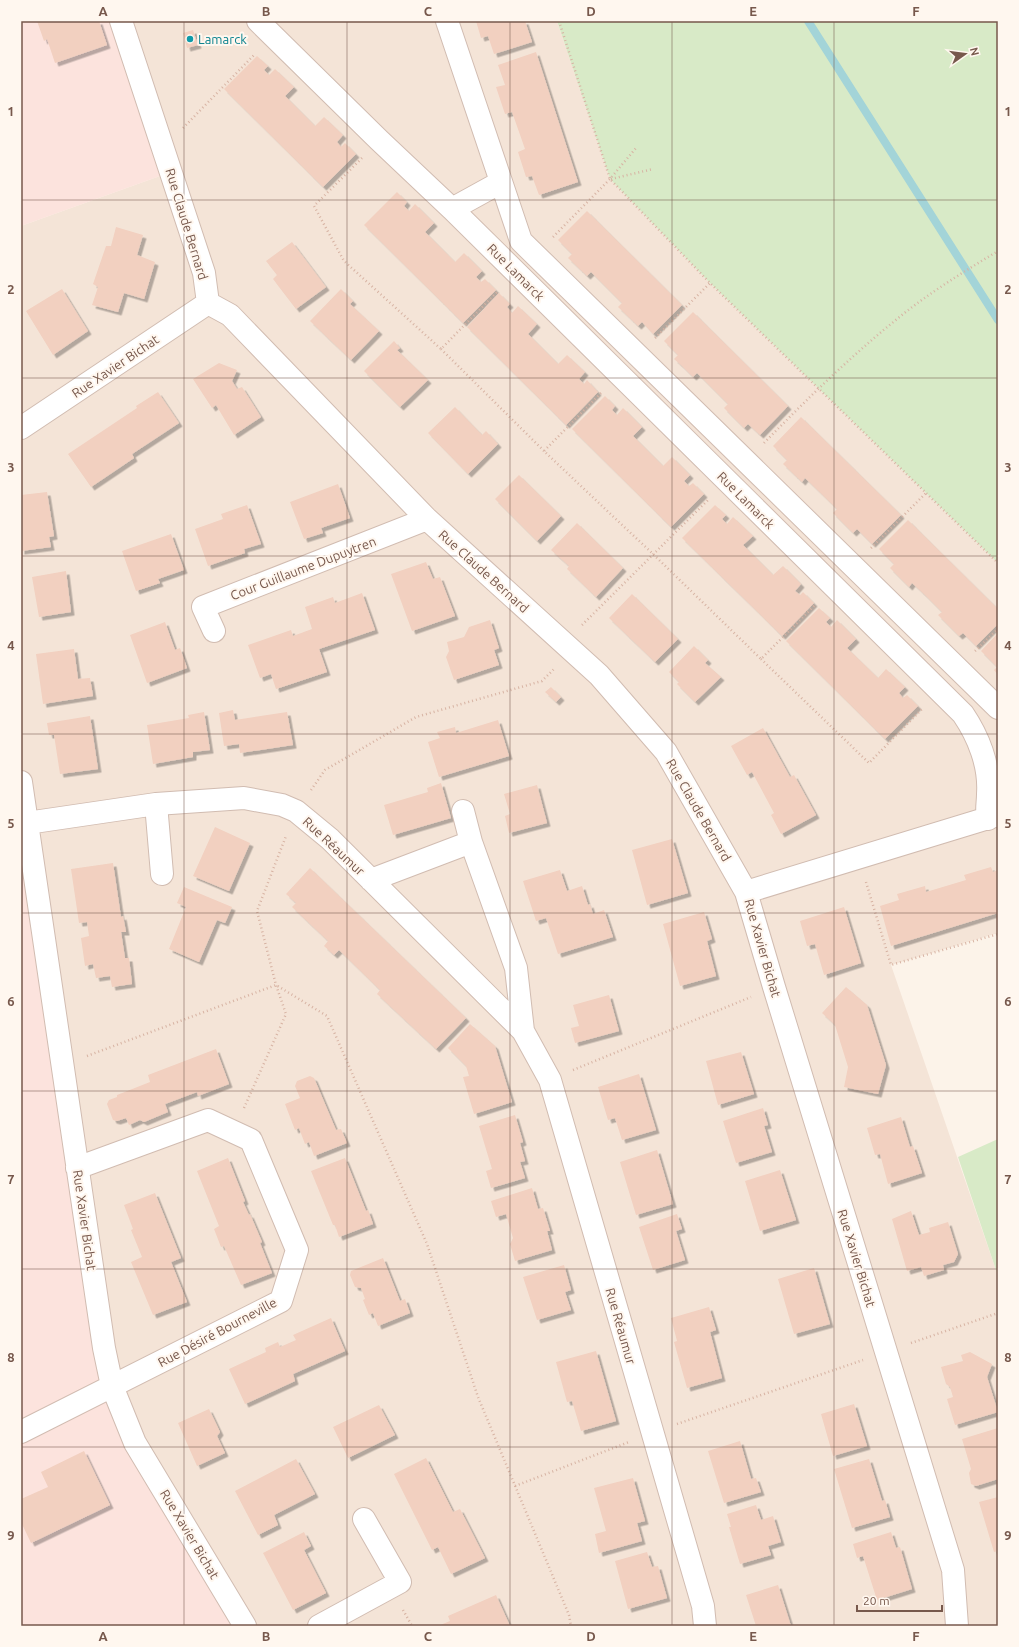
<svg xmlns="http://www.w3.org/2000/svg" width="1019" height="1647" viewBox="0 0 1019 1647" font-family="Ubuntu,sans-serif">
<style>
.residential{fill:#f4e4d7}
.commercial{fill:#fce3dd}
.green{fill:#d8eac7}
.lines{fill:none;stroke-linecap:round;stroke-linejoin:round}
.stream{stroke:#a3d4d8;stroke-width:8}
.building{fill:#f2d0c0;filter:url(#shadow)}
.street-casing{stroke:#d1bcb1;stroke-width:24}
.path{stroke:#d7b3a3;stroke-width:2.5;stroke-dasharray:1 3;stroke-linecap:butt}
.street{stroke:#fff;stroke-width:22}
.grid{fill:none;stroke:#77584c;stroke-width:1;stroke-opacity:0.55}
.culture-dot{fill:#0f9aa8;stroke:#fff7ef;stroke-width:1.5}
.labels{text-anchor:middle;stroke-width:4;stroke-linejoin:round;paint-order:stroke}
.culture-label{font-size:13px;fill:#0d838f;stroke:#fff7ef;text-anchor:start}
.street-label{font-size:13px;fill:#77584c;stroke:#fff7ef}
.neatline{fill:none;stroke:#77584c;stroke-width:1.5}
.grid-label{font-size:13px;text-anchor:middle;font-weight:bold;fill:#77584c}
</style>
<defs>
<filter id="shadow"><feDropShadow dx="3.5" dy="3.5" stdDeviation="0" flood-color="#0004"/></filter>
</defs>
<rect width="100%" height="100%" fill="#fcf3e9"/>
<path class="residential" d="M 121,21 L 557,21 L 610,179 L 710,283 L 998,563 L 998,933 L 891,965 L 998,1276 L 998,1626 L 245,1626 L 112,1386 L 21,782 L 21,226 L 171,172 Z"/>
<path class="commercial" d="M 21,21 L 121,21 L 171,172 L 21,226 Z
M 21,782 L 112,1386 L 245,1626 L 21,1626 Z"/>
<path class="green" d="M 557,21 L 998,21 L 998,563 L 710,283 L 610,179 Z
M 998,1139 L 998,1276 L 958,1157 Z"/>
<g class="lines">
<path class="stream" d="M 808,21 L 998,320"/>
</g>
<path class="building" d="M 37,21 L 99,21 L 107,45 L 55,63 L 47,39 L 44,41 Z
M 476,21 L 525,21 L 532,42 L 494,54 L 488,36 L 481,38 Z
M 193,30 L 198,45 L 187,48 L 183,33 Z
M 536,52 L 578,182 L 539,195 L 532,176 L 526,177 L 518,152 L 525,149 L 512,112 L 505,114 L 496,87 L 505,85 L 498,65 Z
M 257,56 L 268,66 L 264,70 L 269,75 L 275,69 L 294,87 L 285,96 L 315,126 L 324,117 L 343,135 L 337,142 L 341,147 L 345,143 L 356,154 L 323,187 L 224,89 Z
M 397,192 L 407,202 L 404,206 L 409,211 L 415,204 L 434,223 L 425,232 L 455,262 L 464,253 L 482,271 L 476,277 L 481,282 L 485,279 L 496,290 L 463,323 L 364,225 Z
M 587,211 L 682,305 L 653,334 L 642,322 L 638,326 L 618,307 L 622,303 L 591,272 L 587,276 L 568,258 L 572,254 L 558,240 Z
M 116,227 L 143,235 L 137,255 L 155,262 L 144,299 L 124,293 L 118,312 L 92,305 L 98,287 L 93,284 L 106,246 L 111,246 Z
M 292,242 L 326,287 L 296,309 L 273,279 L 277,275 L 266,261 Z
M 62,289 L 88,331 L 53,355 L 26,311 Z
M 341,289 L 353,301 L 350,304 L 379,331 L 351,360 L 310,321 Z
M 499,293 L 510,304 L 507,307 L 512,313 L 518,306 L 537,324 L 528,334 L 558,364 L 567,355 L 585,372 L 579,379 L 584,384 L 587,380 L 598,392 L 566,425 L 467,327 Z
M 693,312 L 788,406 L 760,435 L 748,424 L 744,428 L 724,408 L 728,404 L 697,373 L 693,377 L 682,366 L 674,359 L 678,355 L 664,341 Z
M 394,341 L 400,348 L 397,350 L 428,380 L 400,407 L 364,371 Z
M 219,363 L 237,370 L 232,381 L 237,389 L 242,387 L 261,417 L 234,435 L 216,405 L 212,408 L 193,379 Z
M 158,392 L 179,423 L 132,454 L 134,458 L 91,487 L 68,454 L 137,408 L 136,406 Z
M 605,396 L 615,406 L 612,410 L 617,415 L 623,408 L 642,427 L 633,436 L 663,466 L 672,457 L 690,475 L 684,481 L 689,486 L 693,483 L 704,494 L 671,527 L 572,429 Z
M 455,407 L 482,435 L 486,431 L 498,444 L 468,474 L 428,433 Z
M 801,417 L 901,515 L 872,544 L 857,529 L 853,533 L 833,513 L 837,509 L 805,478 L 802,482 L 783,464 L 787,460 L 773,446 Z
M 519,475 L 561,516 L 537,541 L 495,499 Z
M 338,484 L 350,518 L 321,528 L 323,533 L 304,539 L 290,502 Z
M 47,492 L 54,536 L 49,537 L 51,547 L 21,551 L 21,495 Z
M 247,505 L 261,544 L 244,549 L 245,553 L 208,566 L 195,529 L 223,519 L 221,514 Z
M 715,505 L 726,515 L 722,519 L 727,524 L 733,517 L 753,536 L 743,545 L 773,575 L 783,566 L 801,584 L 795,591 L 800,595 L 803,592 L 814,603 L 782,636 L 682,538 Z
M 908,520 L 998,609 L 998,624 L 976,646 L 963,633 L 959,636 L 938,615 L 942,612 L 925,595 L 912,583 L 909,587 L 890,568 L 894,564 L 879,549 Z
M 577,523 L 623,568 L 596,597 L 567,569 L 569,566 L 551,550 Z
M 171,534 L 184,570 L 158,579 L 160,583 L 136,591 L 122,551 Z
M 426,562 L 433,579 L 440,577 L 455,616 L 412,631 L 391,574 Z
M 66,571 L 71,612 L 39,617 L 32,577 Z
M 362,593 L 375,630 L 319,649 L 327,672 L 276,689 L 271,674 L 260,678 L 248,645 L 291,630 L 293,636 L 312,629 L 305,607 L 333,597 L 335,603 Z
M 632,594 L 678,639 L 655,662 L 609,618 Z
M 819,608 L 830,618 L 826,622 L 831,627 L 837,620 L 856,639 L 847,648 L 878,678 L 886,669 L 905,687 L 899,693 L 903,698 L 907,695 L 918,706 L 885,739 L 786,641 Z
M 490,620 L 499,648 L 494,650 L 499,665 L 454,680 L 446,657 L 449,651 L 447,642 L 464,637 L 469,627 Z
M 165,622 L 175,650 L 180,648 L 187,668 L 147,683 L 130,635 Z
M 998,633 L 998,675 L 994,670 L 997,667 L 981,651 Z
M 694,646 L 708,660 L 705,663 L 721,677 L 695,702 L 677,684 L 679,682 L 669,672 Z
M 74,649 L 78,679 L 90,678 L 93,696 L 43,704 L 36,654 Z
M 551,687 L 561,697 L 556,702 L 545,692 Z
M 233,710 L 235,720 L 287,712 L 293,745 L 240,753 L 239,744 L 224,746 L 219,713 Z
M 204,712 L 210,750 L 193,752 L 193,757 L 153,764 L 147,725 L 189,718 L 188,715 Z
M 90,716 L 98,769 L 60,774 L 54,735 L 49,735 L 47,723 Z
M 498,720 L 509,756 L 439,777 L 428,742 L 440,738 L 437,732 L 455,727 L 456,733 Z
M 763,728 L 790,777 L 794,775 L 816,815 L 781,834 L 771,815 L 774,813 L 752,772 L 747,775 L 731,746 Z
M 441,783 L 451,818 L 393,835 L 384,805 L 428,792 L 427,788 Z
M 537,785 L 547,823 L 509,833 L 505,816 L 510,814 L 504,794 Z
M 215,827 L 250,843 L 229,891 L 193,876 Z
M 672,839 L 688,893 L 647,905 L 632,850 Z
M 113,863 L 121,917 L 123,916 L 126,932 L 121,932 L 125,958 L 129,958 L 132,984 L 112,987 L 110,976 L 96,978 L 93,964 L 85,966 L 81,938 L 89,936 L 87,922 L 79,923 L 71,869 Z
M 991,867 L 993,872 L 998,870 L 998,913 L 891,946 L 880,906 L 899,900 L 897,894 L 925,886 L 926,892 L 966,880 L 964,875 Z
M 310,868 L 466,1018 L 436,1049 L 377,994 L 380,990 L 339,950 L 334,955 L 324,946 L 328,941 L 292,907 L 296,903 L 286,894 Z
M 560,870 L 567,891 L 582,886 L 588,905 L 590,904 L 593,914 L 604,910 L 613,937 L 558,954 L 546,918 L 536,921 L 523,881 Z
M 184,887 L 232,907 L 225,923 L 217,920 L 199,962 L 169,949 L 186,907 L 177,903 Z
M 844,907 L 861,963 L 824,975 L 815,944 L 807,946 L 800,921 Z
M 704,912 L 712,939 L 707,941 L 716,976 L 680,986 L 663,924 Z
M 846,987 L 867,1005 L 886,1065 L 878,1094 L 844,1087 L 848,1067 L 835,1025 L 822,1013 Z
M 609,995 L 619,1031 L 575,1043 L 571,1028 L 579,1026 L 573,1005 Z
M 470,1024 L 495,1046 L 512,1102 L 474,1114 L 463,1077 L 469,1076 L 466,1066 L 448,1048 Z
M 216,1049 L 229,1084 L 198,1096 L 197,1092 L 165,1104 L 168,1112 L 144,1122 L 140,1120 L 129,1125 L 126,1118 L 117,1121 L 113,1120 L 107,1104 L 109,1100 L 117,1097 L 117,1095 L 150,1082 L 148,1075 Z
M 741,1052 L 754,1094 L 718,1105 L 706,1061 Z
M 639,1074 L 656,1130 L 622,1140 L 615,1118 L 608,1120 L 598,1087 Z
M 310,1076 L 314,1078 L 336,1130 L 341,1129 L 347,1143 L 314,1156 L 309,1142 L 305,1144 L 299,1128 L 295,1130 L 285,1104 L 300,1098 L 295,1086 L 297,1081 Z
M 763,1108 L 768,1125 L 764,1126 L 772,1152 L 736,1163 L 723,1121 Z
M 515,1115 L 523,1142 L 520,1143 L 525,1161 L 520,1162 L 525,1178 L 491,1188 L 486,1171 L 492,1169 L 479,1126 Z
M 901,1117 L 910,1147 L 913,1146 L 922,1173 L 888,1184 L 880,1154 L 875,1155 L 867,1128 Z
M 657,1150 L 673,1204 L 636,1215 L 620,1162 Z
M 228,1158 L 245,1201 L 243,1202 L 249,1215 L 250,1214 L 262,1242 L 260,1243 L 272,1273 L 241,1285 L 224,1246 L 221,1247 L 214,1229 L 219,1226 L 197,1171 Z
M 345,1158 L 366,1211 L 368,1210 L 373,1224 L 339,1237 L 335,1225 L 333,1225 L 311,1171 Z
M 780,1170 L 796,1220 L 760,1231 L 745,1181 Z
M 532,1188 L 538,1209 L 543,1208 L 550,1231 L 547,1231 L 552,1250 L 515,1261 L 510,1244 L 513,1238 L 506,1214 L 496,1217 L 491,1201 Z
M 155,1193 L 181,1258 L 171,1262 L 187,1302 L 153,1315 L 131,1262 L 142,1257 L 131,1230 L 133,1229 L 124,1205 Z
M 911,1211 L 919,1235 L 930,1232 L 929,1228 L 948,1222 L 958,1254 L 954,1262 L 943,1265 L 944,1270 L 924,1276 L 921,1267 L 907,1271 L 892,1219 Z
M 677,1214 L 682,1229 L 676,1231 L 685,1260 L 653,1270 L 639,1227 Z
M 383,1258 L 400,1301 L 405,1299 L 410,1313 L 378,1326 L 373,1313 L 369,1315 L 363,1300 L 365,1299 L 361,1288 L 355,1287 L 350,1275 L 351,1271 Z
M 564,1265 L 571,1290 L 565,1292 L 571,1310 L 537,1320 L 523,1277 Z
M 814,1268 L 830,1324 L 794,1334 L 778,1279 Z
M 709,1307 L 716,1330 L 710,1332 L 722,1378 L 687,1388 L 674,1342 L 677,1341 L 671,1318 Z
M 331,1318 L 345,1351 L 293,1374 L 295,1381 L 245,1404 L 229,1369 L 266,1352 L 265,1348 L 278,1342 L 280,1347 L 296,1340 L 293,1335 Z
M 596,1351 L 616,1421 L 581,1431 L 572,1401 L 567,1402 L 556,1362 Z
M 970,1352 L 992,1364 L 987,1377 L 998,1412 L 955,1425 L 947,1399 L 953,1397 L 950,1387 L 946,1384 L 941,1367 L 963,1361 L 961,1355 Z
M 854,1404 L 867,1446 L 833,1456 L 821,1414 Z
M 379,1405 L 395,1435 L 348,1458 L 333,1427 Z
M 209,1409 L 220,1432 L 217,1436 L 225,1453 L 197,1466 L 178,1423 Z
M 998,1428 L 998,1479 L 976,1486 L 971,1484 L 969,1473 L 971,1469 L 962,1439 Z
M 740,1441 L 751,1479 L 756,1478 L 761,1492 L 724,1503 L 708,1451 Z
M 84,1451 L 110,1505 L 31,1543 L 21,1522 L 21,1499 L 48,1487 L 41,1472 Z
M 426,1458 L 453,1512 L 460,1509 L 485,1558 L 451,1574 L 438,1547 L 432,1550 L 394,1474 Z
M 296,1459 L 315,1494 L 274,1515 L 278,1525 L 258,1535 L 235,1491 Z
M 869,1459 L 882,1501 L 885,1500 L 890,1517 L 852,1528 L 834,1469 Z
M 633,1478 L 645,1521 L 637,1523 L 642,1541 L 599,1553 L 595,1534 L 606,1531 L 594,1488 Z
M 998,1497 L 998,1551 L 994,1552 L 979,1502 Z
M 756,1505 L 761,1520 L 773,1516 L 781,1542 L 768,1546 L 771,1555 L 740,1564 L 729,1527 L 731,1527 L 727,1514 Z
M 304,1532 L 311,1546 L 304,1550 L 326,1593 L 293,1610 L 263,1553 Z
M 891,1532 L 896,1548 L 900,1547 L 912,1589 L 877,1600 L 863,1556 L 857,1558 L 853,1544 Z
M 647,1552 L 652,1567 L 658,1566 L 667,1598 L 628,1609 L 615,1561 Z
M 778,1585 L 791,1626 L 756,1626 L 746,1595 Z
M 496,1595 L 510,1626 L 438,1626 L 450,1621 L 448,1616 Z"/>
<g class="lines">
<defs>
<path id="street" d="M 121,21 L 204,273 L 208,303 L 230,315 L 427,519 L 599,675 L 666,752 L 746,892 L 998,815
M 258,21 L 379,140 L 452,209 L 963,714 C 978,736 990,765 988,794 C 988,804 986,808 988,819
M 447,21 L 521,241 L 998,708
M 452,209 L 501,182
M 21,428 L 208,303
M 214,631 L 203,607 L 427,519
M 21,782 L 104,1348 L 112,1386 L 135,1443 L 245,1626
M 156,804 L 162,874
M 463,811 L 471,842 L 516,968 L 523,1031
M 27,823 L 156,804 L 244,798 L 282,805 L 296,811 L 330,839 L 523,1031 L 550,1080 L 703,1606 L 705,1626
M 371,880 L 471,842
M 746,892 L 774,987 L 953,1570 L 957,1626
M 21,1432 L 281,1301 L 297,1250 L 251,1140 L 208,1120 L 77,1168
M 319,1626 L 400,1582 L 364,1519"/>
</defs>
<use href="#street" class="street-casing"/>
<path class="path" d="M 559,21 L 610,179 L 710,283 L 998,563
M 183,128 L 255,54
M 362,158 L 314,206 L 344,261 L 441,349 L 498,291
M 611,179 L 653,169
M 553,237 L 610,179 L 636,148
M 655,338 L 710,283
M 441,349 L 544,451
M 601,393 L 544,451 L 654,555 L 761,659 L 816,604
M 764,443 C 808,398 853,354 902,315 C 932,291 965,271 998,251
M 871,548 L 926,493
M 582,625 L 709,499
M 975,651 L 998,629
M 761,659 L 869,763 L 922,709
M 311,790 L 325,770 L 416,717 L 542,681 L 555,668
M 866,882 L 891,965 L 998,934
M 87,1056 L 276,985 L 327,1016 L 427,1244 L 478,1397 L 569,1615 L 571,1626
M 573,1070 L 751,997
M 244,1108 L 286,1014 L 276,985 L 257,911 L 286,836
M 911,1343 L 998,1313
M 677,1424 L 863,1360
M 515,1486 L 629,1442
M 403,1610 L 412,1626"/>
<use href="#street" class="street"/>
</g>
<path class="grid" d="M 184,21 L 184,1626M 347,21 L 347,1626M 510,21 L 510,1626M 672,21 L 672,1626M 834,21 L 834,1626M 21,200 L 998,200M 21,378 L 998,378M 21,556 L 998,556M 21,734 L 998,734M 21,913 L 998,913M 21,1091 L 998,1091M 21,1269 L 998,1269M 21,1447 L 998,1447"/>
<circle class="culture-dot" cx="190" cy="39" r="4"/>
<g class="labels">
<g class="culture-label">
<text x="198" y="44">Lamarck</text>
</g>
<g class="street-label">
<text transform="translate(187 224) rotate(73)" y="5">Rue Claude Bernard</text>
<text transform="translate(516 272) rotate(45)" y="5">Rue Lamarck</text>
<text transform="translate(115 366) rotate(-34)" y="5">Rue Xavier Bichat</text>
<text transform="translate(746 500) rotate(45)" y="5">Rue Lamarck</text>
<text transform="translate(303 568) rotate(-21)" y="5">Cour Guillaume Dupuytren</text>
<text transform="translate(484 571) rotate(42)" y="5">Rue Claude Bernard</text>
<text transform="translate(699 810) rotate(60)" y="5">Rue Claude Bernard</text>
<text transform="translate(334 846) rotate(43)" y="5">Rue Réaumur</text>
<text transform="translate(763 948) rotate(74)" y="5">Rue Xavier Bichat</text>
<text transform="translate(85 1220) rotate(82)" y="5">Rue Xavier Bichat</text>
<text transform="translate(857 1258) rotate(73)" y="5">Rue Xavier Bichat</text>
<text transform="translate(621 1326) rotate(74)" y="5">Rue Réaumur</text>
<text transform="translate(217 1332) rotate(-28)" y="5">Rue Désiré Bourneville</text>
<text transform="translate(190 1534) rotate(59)" y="5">Rue Xavier Bichat</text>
</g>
</g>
<rect width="1019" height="1647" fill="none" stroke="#fff7ef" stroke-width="44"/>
<g transform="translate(965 54) rotate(76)" stroke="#fff7ef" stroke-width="3" paint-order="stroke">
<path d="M0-3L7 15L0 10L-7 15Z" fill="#77584c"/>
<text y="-6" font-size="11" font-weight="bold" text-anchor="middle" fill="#77584c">N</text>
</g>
<path d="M857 1605v6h85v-6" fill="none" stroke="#77584c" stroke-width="2"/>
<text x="863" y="1605" font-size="12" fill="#77584c" stroke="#fff7ef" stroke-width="3" paint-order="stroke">20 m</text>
<rect x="22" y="22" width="975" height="1603" class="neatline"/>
<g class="grid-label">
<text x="103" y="16">A</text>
<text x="266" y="16">B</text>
<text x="428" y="16">C</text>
<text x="591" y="16">D</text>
<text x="753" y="16">E</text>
<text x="916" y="16">F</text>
<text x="11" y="116">1</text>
<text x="1008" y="116">1</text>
<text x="11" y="294">2</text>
<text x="1008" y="294">2</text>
<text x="11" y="472">3</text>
<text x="1008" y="472">3</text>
<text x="11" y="650">4</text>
<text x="1008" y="650">4</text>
<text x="11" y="828">5</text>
<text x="1008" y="828">5</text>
<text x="11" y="1006">6</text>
<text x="1008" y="1006">6</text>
<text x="11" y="1184">7</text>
<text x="1008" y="1184">7</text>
<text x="11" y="1362">8</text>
<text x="1008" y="1362">8</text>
<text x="11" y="1540">9</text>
<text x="1008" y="1540">9</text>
<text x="103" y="1641">A</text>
<text x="266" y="1641">B</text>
<text x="428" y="1641">C</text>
<text x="591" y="1641">D</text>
<text x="753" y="1641">E</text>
<text x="916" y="1641">F</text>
</g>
</svg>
